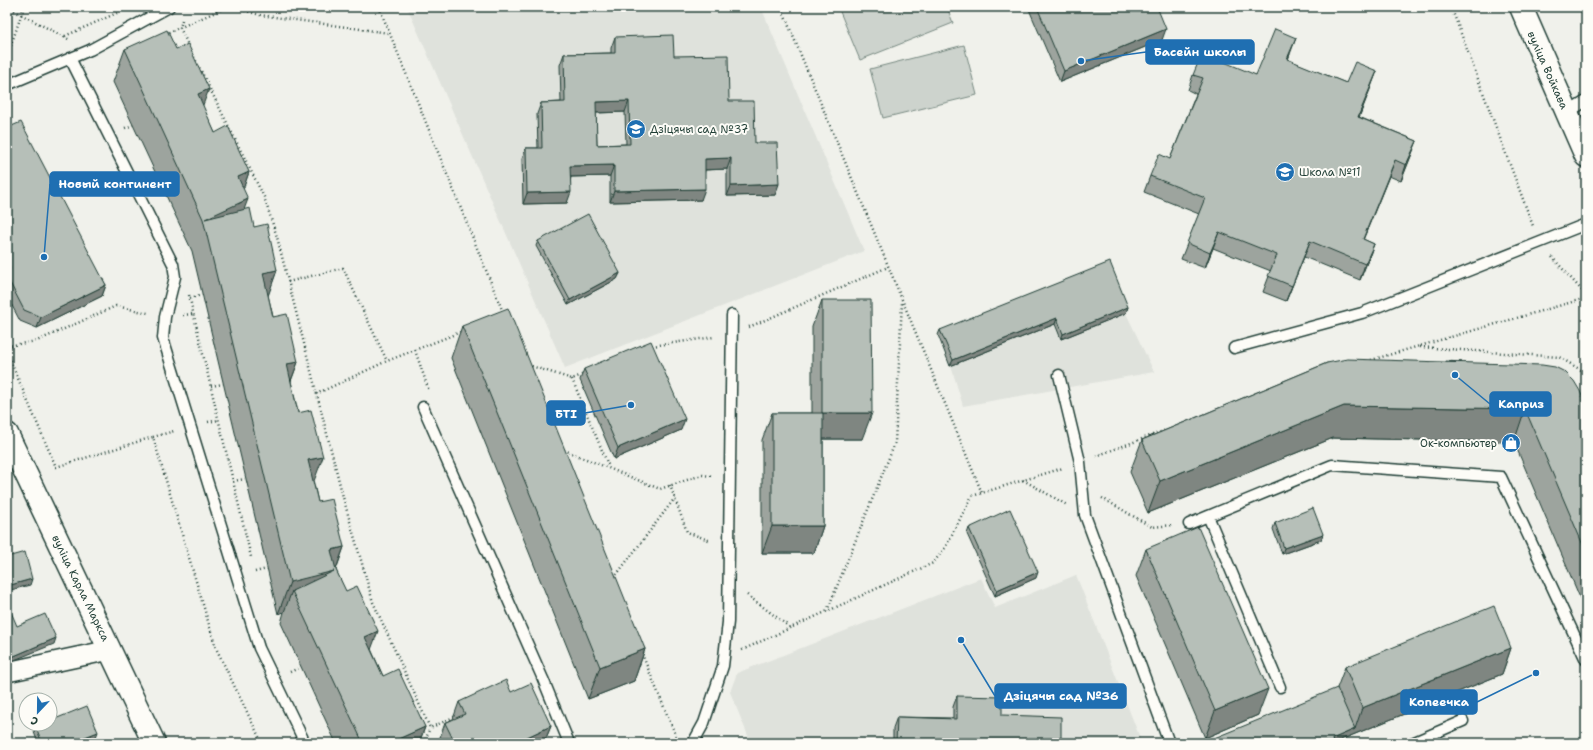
<svg xmlns="http://www.w3.org/2000/svg" width="1593" height="750" viewBox="0 0 1593 750" font-family="'Shantell Sans',sans-serif">
<style>
.built{fill:#dfe2dc}
.green{fill:#cdd3cd;stroke:#768880}
.lines{fill:none;stroke-linecap:round;stroke-linejoin:round}
.lane-casing{stroke:#1f3d34;stroke-width:13}
.street-casing{stroke:#1f3d34;stroke-width:22}
.secondary-casing{stroke:#1f3d34;stroke-width:25}
.path{stroke:#1f3d34;stroke-width:2.5;stroke-dasharray:1 3;stroke-linecap:butt}
.lane{stroke:#fdfcf7;stroke-width:10}
.street{stroke:#fdfcf7;stroke-width:19}
.secondary{stroke:#fdfcf7;stroke-width:22}
.wall{fill:#9da49e;stroke:#1f3d34;fill-rule:evenodd}
.shaded-wall{fill:#7f8681;stroke:#1f3d34}
.building{fill:#b6bfb8;stroke:#1f3d34;fill-rule:evenodd}
.labels{text-anchor:middle;stroke-width:4;stroke-linejoin:round;paint-order:stroke}
.street-label{font-size:11px;fill:#1f3d34;stroke:#fdfcf7}
.poi-label{font-size:11px;fill:#1f3d34;stroke:#fdfcf7;text-anchor:start}
.leader{fill:none;stroke:#1f6fb2;stroke-width:1.5}
.callout-dot{fill:#1f6fb2;stroke:#fdfcf7;stroke-width:1.5}
.callout{fill:#1f6fb2;stroke:#1f6fb2;stroke-width:1.5}
.callout-label{font-size:12px;text-anchor:middle;font-weight:bold;fill:#fff}
</style>
<rect width="100%" height="100%" fill="#f0f1eb"/>
<filter id="ink" filterUnits="userSpaceOnUse"><feTurbulence type="fractalNoise" baseFrequency=".025" numOctaves="2"/><feDisplacementMap in="SourceGraphic" scale="8" xChannelSelector="R" yChannelSelector="G"/><feConvolveMatrix kernelMatrix="1 2 1 2 8 2 1 2 1" color-interpolation-filters="sRGB"/></filter>
<g filter="url(#ink)">
<path class="built" d="M 407,7 L 761,7 L 864,251 L 565,368 Z
M 1107,267 L 1126,313 L 1154,372 L 963,406 L 951,366 L 938,335 Z
M 1076,575 L 1142,743 L 751,743 L 730,692 L 737,673 L 981,578 L 995,608 Z"/>
<path class="green" d="M 838,7 L 947,7 L 953,23 L 860,60 Z
M 964,45 L 977,95 L 883,118 L 870,69 Z"/>
<g class="lines">
<defs>
<path id="lane" d="M 70,58 L 173,264 L 175,277 L 165,317 L 163,338 L 259,648 L 305,743
M 7,85 L 90,50 L 169,7
M 1567,113 L 1586,101
M 1234,348 L 1362,313 L 1586,224
M 1059,375 L 1080,462 L 1085,515 L 1169,743
M 423,407 L 543,679 L 569,743
M 1208,516 L 1280,687
M 1189,524 L 1332,465 L 1501,477 L 1586,660
M 693,743 L 704,723 L 723,666 L 728,622 L 732,315
M 1412,743 L 1463,721"/>
<path id="street" d="M 7,672 L 110,650"/>
<path id="secondary" d="M 1521,7 L 1586,156
M 7,434 L 154,743"/>
</defs>
<use href="#lane" class="lane-casing"/>
<use href="#street" class="street-casing"/>
<use href="#secondary" class="secondary-casing"/>
<path class="path" d="M 7,7 L 70,40
M 233,7 L 260,15 L 389,33
M 379,7 L 503,312
M 781,7 L 982,493
M 1451,7 L 1533,226
M 182,20 L 180,28 L 189,47
M 165,34 L 227,7
M 65,36 L 117,13
M 7,57 L 24,7
M 194,57 L 264,197 L 277,237 L 343,497 L 373,602 L 430,728 L 456,716
M 125,128 L 133,125
M 1552,257 L 1586,295
M 288,282 L 343,268 L 387,361
M 189,295 L 251,557
M 190,298 L 202,295
M 183,315 L 193,314
M 749,327 L 888,267
M 7,346 L 37,341 L 116,306 L 148,313
M 652,346 L 714,337
M 1420,347 L 1559,357 L 1586,373
M 415,350 L 429,391
M 7,353 L 56,467 L 153,437 L 216,648 L 262,743
M 1371,360 L 1586,298
M 528,365 L 572,379 L 584,374
M 572,379 L 609,467
M 211,386 L 223,384
M 316,394 L 387,361 L 463,331
M 208,422 L 219,420
M 153,437 L 174,431
M 564,450 L 660,489 L 702,475 L 713,476
M 1096,456 L 1166,430
M 1023,480 L 1067,505
M 233,481 L 245,479
M 670,485 L 687,532 L 711,541
M 1102,498 L 1152,527 L 1173,525
M 255,572 L 267,569
M 614,578 L 675,498
M 747,595 L 791,628
M 827,611 L 895,443 L 902,302
M 742,650 L 933,563 L 945,548 L 972,496 L 1063,468
M 642,654 L 676,736
M 290,672 L 301,667
M 424,743 L 430,728"/>
<use href="#lane" class="lane"/>
<use href="#street" class="street"/>
<use href="#secondary" class="secondary"/>
</g>
<path class="wall" d="M 1028,7 L 1157,7 L 1162,40 L 1060,82 Z
M 615,37 L 674,56 L 729,101 L 755,143 L 775,195 L 727,196 L 727,169 L 705,170 L 701,200 L 610,202 L 610,176 L 571,177 L 567,203 L 523,204 L 522,159 L 526,148 L 538,148 L 537,114 L 541,103 L 561,102 L 560,65 L 564,54 L 611,53 L 611,48 ZM 625,112 L 626,144 L 597,145 L 596,113 Z
M 125,49 L 176,49 L 215,133 L 249,172 L 243,189 L 244,210 L 277,270 L 268,295 L 273,317 L 298,362 L 291,381 L 318,502 L 344,547 L 336,570 L 383,676 L 425,727 L 419,743 L 336,743 L 281,623 L 284,612 L 278,614 L 192,251 L 113,82 Z
M 1290,54 L 1288,60 L 1346,83 L 1377,71 L 1359,117 L 1417,141 L 1401,181 L 1389,176 L 1363,239 L 1374,244 L 1360,280 L 1304,257 L 1286,301 L 1263,292 L 1271,271 L 1213,248 L 1205,268 L 1181,259 L 1199,214 L 1144,192 L 1150,176 L 1170,159 L 1196,94 L 1188,90 L 1193,75 L 1256,75 Z
M 7,128 L 106,285 L 102,296 L 37,328 L 20,321 L 7,296 Z
M 538,241 L 620,273 L 617,279 L 568,305 L 536,246 Z
M 822,300 L 862,439 L 823,439 L 823,526 L 814,553 L 762,553 L 762,440 L 772,413 L 812,413 L 812,327 Z
M 1128,307 L 1126,313 L 1061,339 L 1055,324 L 950,366 L 938,335 L 940,330 Z
M 462,326 L 645,649 L 634,681 L 588,699 L 451,358 Z
M 1327,363 L 1586,406 L 1586,612 L 1514,442 L 1333,438 L 1148,513 L 1130,472 L 1142,440 Z
M 584,369 L 681,430 L 614,459 L 580,380 Z
M 1275,523 L 1321,540 L 1282,554 L 1273,529 Z
M 969,528 L 1036,578 L 995,596 L 967,534 Z
M 1146,549 L 1258,715 L 1205,738 L 1136,576 Z
M 1511,648 L 1502,674 L 1333,743 L 1337,688 L 1345,667 Z
M 511,692 L 551,726 L 544,743 L 438,743 L 445,723 L 453,719 L 459,702 Z
M 957,696 L 1002,715 L 1061,743 L 893,743 L 893,728 L 897,717 L 953,718 L 953,707 Z
M 36,727 L 96,737 L 81,743 L 38,743 L 34,732 Z"/>
<path class="shaded-wall" d="M 1166,29 L 1162,40 L 1060,82 L 1064,71 Z
M 1296,38 L 1290,54 L 1281,75 L 1287,59 Z
M 1377,71 L 1371,87 L 1353,133 L 1358,117 Z
M 209,89 L 197,121 L 198,94 Z
M 629,101 L 625,112 L 592,113 L 596,102 Z
M 1417,141 L 1401,181 L 1406,165 Z
M 731,158 L 727,169 L 701,170 L 705,159 Z
M 1395,160 L 1389,176 L 1357,255 L 1363,239 Z
M 614,165 L 610,176 L 566,177 L 570,166 Z
M 249,172 L 238,204 L 248,199 L 236,231 L 204,222 L 238,177 Z
M 779,184 L 775,195 L 727,196 L 731,186 Z
M 705,189 L 701,200 L 610,202 L 614,191 Z
M 571,192 L 567,203 L 523,204 L 527,193 Z
M 1219,232 L 1213,248 L 1205,268 L 1210,253 Z
M 1310,241 L 1304,257 L 1286,301 Z
M 1374,244 L 1368,260 L 1360,280 L 1365,264 Z
M 277,270 L 266,302 L 263,273 Z
M 620,273 L 617,279 L 568,305 L 570,300 Z
M 106,285 L 102,296 L 37,328 L 41,317 Z
M 1128,307 L 1126,313 L 1061,339 L 1063,334 Z
M 1057,318 L 1055,324 L 950,366 L 953,360 Z
M 298,362 L 286,394 L 287,364 Z
M 1344,406 L 1525,409 L 1514,442 L 1333,438 L 1148,513 L 1160,481 Z
M 822,413 L 872,413 L 862,439 L 812,439 Z
M 685,419 L 681,430 L 614,459 L 618,448 Z
M 323,457 L 311,489 L 308,460 Z
M 772,526 L 823,526 L 814,553 L 762,553 Z
M 1323,534 L 1321,540 L 1282,554 L 1284,548 Z
M 344,547 L 332,580 L 292,591 L 284,612 L 278,614 L 290,582 L 331,550 Z
M 1038,572 L 1036,578 L 995,596 L 997,590 Z
M 32,579 L 30,585 L 7,591 L 7,586 Z
M 378,631 L 366,663 L 365,637 Z
M 56,638 L 54,644 L 7,663 L 7,659 Z
M 1511,648 L 1502,674 L 1333,743 L 1332,739 L 1355,729 L 1362,708 Z
M 645,649 L 634,681 L 588,699 L 600,667 Z
M 1268,689 L 1258,715 L 1205,738 L 1215,711 Z
M 551,726 L 544,743 L 514,743 Z
M 425,727 L 419,743 L 395,743 L 396,740 Z
M 98,732 L 96,737 L 81,743 L 69,743 Z"/>
<path class="building" d="M 1037,7 L 1157,7 L 1166,29 L 1064,71 Z
M 1275,29 L 1296,38 L 1287,59 L 1346,83 L 1355,62 L 1377,71 L 1358,117 L 1417,141 L 1406,165 L 1395,160 L 1363,239 L 1374,244 L 1365,264 L 1310,241 L 1292,286 L 1268,276 L 1277,255 L 1219,232 L 1210,253 L 1187,243 L 1205,198 L 1150,176 L 1159,154 L 1170,159 L 1203,78 L 1193,75 L 1202,53 L 1256,75 Z
M 167,30 L 176,49 L 188,44 L 209,89 L 198,94 L 215,133 L 228,126 L 249,172 L 238,177 L 248,199 L 205,219 L 250,208 L 254,227 L 267,224 L 277,270 L 263,273 L 273,317 L 287,314 L 298,362 L 287,364 L 298,413 L 311,410 L 323,457 L 308,460 L 318,502 L 332,499 L 344,547 L 331,550 L 336,570 L 346,591 L 357,586 L 378,631 L 365,637 L 383,676 L 398,669 L 425,727 L 396,740 L 398,743 L 363,743 L 292,591 L 334,571 L 290,582 L 203,219 L 125,49 Z
M 673,35 L 674,56 L 728,55 L 729,101 L 754,101 L 755,143 L 777,143 L 779,184 L 731,186 L 731,158 L 705,159 L 705,189 L 614,191 L 614,165 L 570,166 L 571,192 L 527,193 L 526,148 L 542,148 L 541,103 L 565,102 L 564,54 L 615,53 L 615,37 ZM 629,101 L 630,144 L 597,145 L 596,102 Z
M 21,122 L 106,285 L 41,317 L 24,310 L 8,279 L 10,268 L 7,261 L 7,128 Z
M 588,214 L 620,273 L 570,300 L 538,241 Z
M 1110,262 L 1128,307 L 1063,334 L 1057,318 L 953,360 L 940,330 Z
M 822,300 L 871,300 L 872,413 L 822,413 Z
M 508,308 L 645,649 L 600,667 L 462,326 Z
M 651,341 L 685,419 L 618,448 L 584,369 Z
M 1347,359 L 1542,365 L 1555,367 L 1565,372 L 1574,381 L 1580,391 L 1586,406 L 1586,552 L 1525,409 L 1344,406 L 1160,481 L 1142,440 L 1327,363 Z
M 1446,361 L 1462,362 L 1446,362 Z
M 772,413 L 823,413 L 823,526 L 772,526 Z
M 1313,508 L 1323,534 L 1284,548 L 1275,523 Z
M 1010,509 L 1038,572 L 997,590 L 969,528 Z
M 1198,527 L 1268,689 L 1215,711 L 1146,549 Z
M 25,552 L 32,579 L 7,586 L 7,557 Z
M 1494,606 L 1511,648 L 1362,708 L 1345,667 Z
M 11,612 L 17,626 L 45,614 L 56,638 L 7,659 L 7,613 Z
M 506,680 L 511,692 L 531,683 L 551,726 L 514,743 L 455,743 L 445,723 L 465,714 L 459,702 Z
M 1337,688 L 1355,729 L 1332,739 L 1333,743 L 1202,743 Z
M 957,696 L 1002,697 L 1002,715 L 1061,717 L 1061,743 L 896,743 L 897,717 L 957,719 Z
M 87,706 L 98,732 L 69,743 L 42,743 L 36,727 L 42,724 L 50,724 L 50,721 Z"/>
</g>
<defs>
<symbol id="school-disc" viewBox="-11 -11 22 22"><circle r="9.5" fill="#1f6fb2" stroke="#fdfcf7"/><path d="M0-5L7-2L0 1L-7-2ZM-4 1L0 2.5L4 1V4Q0 6-4 4Z" fill="#fff"/></symbol>
<symbol id="shop-disc" viewBox="-11 -11 22 22"><circle r="9.5" fill="#1f6fb2" stroke="#fdfcf7"/><path d="M-5-2.5h2.3a2.7 3.5 0 0 1 5.4 0H5L5.5 6h-11ZM-1.5-2.5h3a1.5 2.3 0 0 0-3 0Z" fill="#fff"/></symbol>
</defs>
<g fill-rule="evenodd">
<use href="#school-disc" x="625" y="118" width="22" height="22"/>
<use href="#school-disc" x="1274" y="161" width="22" height="22"/>
<use href="#shop-disc" x="1500" y="432" width="22" height="22"/>
</g>
<g class="labels">
<g class="street-label">
<text transform="translate(1548 70) rotate(66)" y="4">вуліца Войкава</text>
<text transform="translate(81 588) rotate(64)" y="4">вуліца Карла Маркса</text>
</g>
<g class="poi-label">
<text x="650" y="133">Дзіцячы сад №37</text>
<text x="1299" y="176">Школа №11</text>
<text x="1497" y="447" text-anchor="end">Ок-компьютер</text>
</g>
</g>
<path class="leader" d="M1081 61L1146 52M44 257L50 184M1455 375L1490 404M631 405L585 413M961 640L995 696M1536 673L1477 702"/>
<g class="callout-dot">
<circle cx="1081" cy="61" r="4"/>
<circle cx="44" cy="257" r="4"/>
<circle cx="1455" cy="375" r="4"/>
<circle cx="631" cy="405" r="4"/>
<circle cx="961" cy="640" r="4"/>
<circle cx="1536" cy="673" r="4"/>
</g>
<g class="callout">
<rect x="1146" y="40" width="108" height="24" rx="4"/>
<rect x="50" y="172" width="129" height="24" rx="4"/>
<rect x="1490" y="392" width="61" height="24" rx="4"/>
<rect x="547" y="401" width="38" height="24" rx="4"/>
<rect x="995" y="684" width="131" height="24" rx="4"/>
<rect x="1401" y="690" width="76" height="24" rx="4"/>
</g>
<g class="callout-label">
<text x="1200" y="56">Басейн школы</text>
<text x="115" y="188">Новый континент</text>
<text x="1521" y="408">Каприз</text>
<text x="566" y="418">БТІ</text>
<text x="1061" y="700">Дзіцячы сад №36</text>
<text x="1439" y="706">Копеечка</text>
</g>
<rect width="1593" height="750" fill="none" stroke="#fdfcf7" stroke-width="24"/>
<rect x="12" y="12" width="1569" height="726" fill="none" stroke="#1f3d34" stroke-width="1.5" filter="url(#ink)"/>
<g transform="translate(38 712) rotate(202)"><circle r="19" fill="#fdfcf7" stroke="#a4b0a9"/>
<path d="M0-3L7 15L0 10L-7 15Z" fill="#1f6fb2"/>
<text y="-6" font-size="11" font-weight="bold" text-anchor="middle" fill="#1f3d34">С</text>
</g>
</svg>
